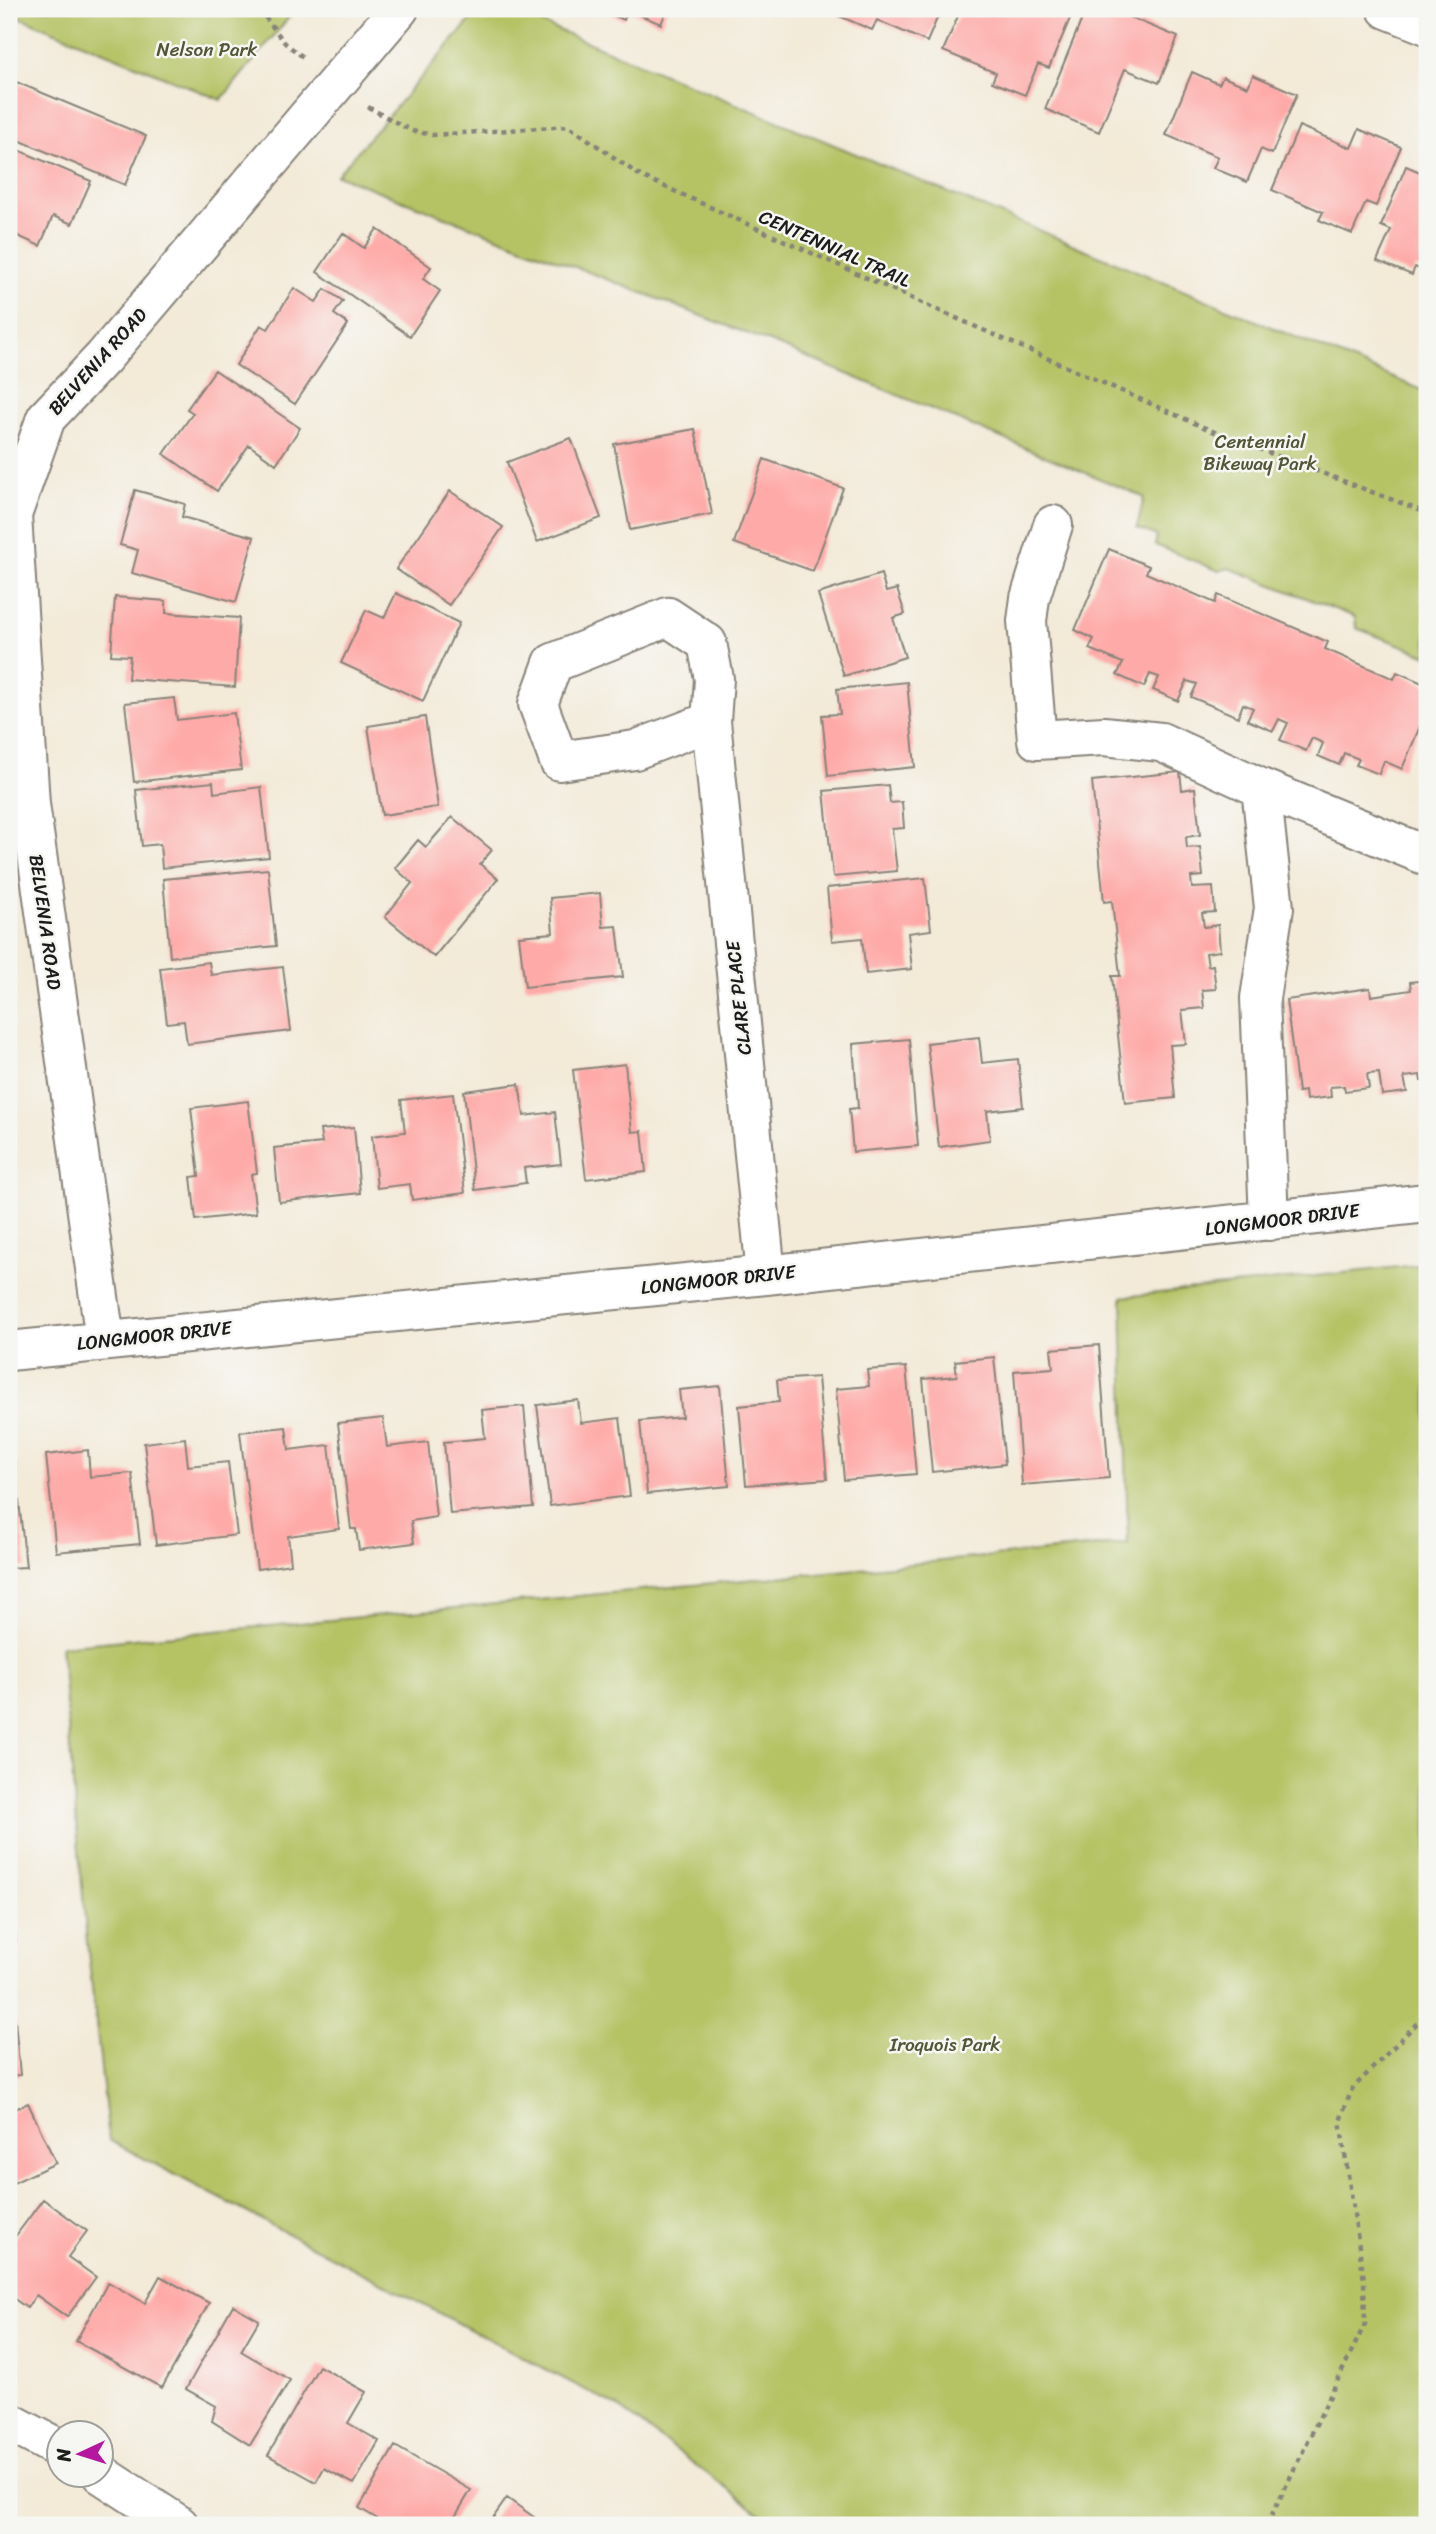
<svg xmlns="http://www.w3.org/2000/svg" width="1436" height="2534" viewBox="0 0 1436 2534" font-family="Sriracha,sans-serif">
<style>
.green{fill:#b5c365;stroke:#687040;stroke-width:2}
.building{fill:#feaaa8}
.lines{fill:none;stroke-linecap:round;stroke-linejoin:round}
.minor-casing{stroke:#88837a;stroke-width:42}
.path{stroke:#88837a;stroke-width:4.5;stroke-dasharray:5 5;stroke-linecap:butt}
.minor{stroke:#fff;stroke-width:38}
.labels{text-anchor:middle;stroke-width:5;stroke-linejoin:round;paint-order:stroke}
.park-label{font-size:19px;fill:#525636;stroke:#f6f6f2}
.street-label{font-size:19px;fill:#1c1c1c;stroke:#f6f6f2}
</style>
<rect width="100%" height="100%" fill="#f6f6f2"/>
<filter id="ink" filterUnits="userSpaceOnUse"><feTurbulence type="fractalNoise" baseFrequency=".0143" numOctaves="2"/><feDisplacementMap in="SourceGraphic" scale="14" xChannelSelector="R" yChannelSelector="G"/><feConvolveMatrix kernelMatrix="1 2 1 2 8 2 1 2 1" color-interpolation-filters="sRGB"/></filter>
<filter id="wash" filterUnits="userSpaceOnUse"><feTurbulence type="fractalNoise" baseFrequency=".00686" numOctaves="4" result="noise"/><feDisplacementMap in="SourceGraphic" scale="28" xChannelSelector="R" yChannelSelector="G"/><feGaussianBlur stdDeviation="1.57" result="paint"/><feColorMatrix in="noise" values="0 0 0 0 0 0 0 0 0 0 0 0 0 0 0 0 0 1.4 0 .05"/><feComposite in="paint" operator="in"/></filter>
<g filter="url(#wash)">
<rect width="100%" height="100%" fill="#f3ead8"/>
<path class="green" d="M 9,9 L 296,9 L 221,100 L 9,13 Z
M 480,9 L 508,9 L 1427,392 L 1427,655 L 1356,628 L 1355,617 L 1229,568 L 1219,571 L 1155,545 L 1157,536 L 1137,528 L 1144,497 L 777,345 L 337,175 Z
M 1417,1265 L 1427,1272 L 1427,2525 L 776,2525 L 618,2407 L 109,2140 L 87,1943 L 61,1646 L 1128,1543 L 1122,1297 Z"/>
<g id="blocks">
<path class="building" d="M 598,9 L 667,9 L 661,24 L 628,10 L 624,20 Z
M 842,9 L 941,9 L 927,42 L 877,20 L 872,30 L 839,16 Z
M 961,9 L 1074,9 L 1049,68 L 1038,64 L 1025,95 L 992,82 L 996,73 L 943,51 Z
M 1086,9 L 1110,9 L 1178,37 L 1159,83 L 1125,69 L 1099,132 L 1045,109 Z
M 1192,72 L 1219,84 L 1223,77 L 1248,87 L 1253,75 L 1297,94 L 1272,154 L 1261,149 L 1247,182 L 1213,168 L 1218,157 L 1166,135 Z
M 9,79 L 146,136 L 125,185 L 9,136 Z
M 1299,126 L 1351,148 L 1359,129 L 1401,147 L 1376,206 L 1366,202 L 1352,234 L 1319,220 L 1323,212 L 1272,190 Z
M 9,146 L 91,181 L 72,224 L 53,216 L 40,246 L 9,232 Z
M 1406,166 L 1427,175 L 1427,272 L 1415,267 L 1412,275 L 1377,261 L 1391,230 L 1381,226 Z
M 377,229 L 431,267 L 423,279 L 440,291 L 410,336 L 317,272 L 343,233 L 364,248 Z
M 294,288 L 316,302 L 325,289 L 343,301 L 334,314 L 348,324 L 295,404 L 236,365 L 261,325 L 268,329 Z
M 215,370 L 300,428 L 276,464 L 249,445 L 217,491 L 164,454 L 193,413 L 187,409 Z
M 695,429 L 712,514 L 630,530 L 614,444 Z
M 571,438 L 601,518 L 537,542 L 507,462 Z
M 764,459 L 843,488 L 813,571 L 734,543 Z
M 135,490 L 185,504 L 182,517 L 254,537 L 236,602 L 132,573 L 138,550 L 120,545 Z
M 450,491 L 503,527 L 449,605 L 396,569 Z
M 1109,549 L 1149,566 L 1146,573 L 1215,603 L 1218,595 L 1328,642 L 1325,649 L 1394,679 L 1397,672 L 1427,685 L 1427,710 L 1402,769 L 1384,761 L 1379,774 L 1356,765 L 1359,759 L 1344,753 L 1339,765 L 1318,756 L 1323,743 L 1312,738 L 1306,751 L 1280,740 L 1288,723 L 1279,719 L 1273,731 L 1247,720 L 1253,708 L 1243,704 L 1238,717 L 1191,697 L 1197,684 L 1187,681 L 1178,701 L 1153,690 L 1159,677 L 1150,674 L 1144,687 L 1117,675 L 1123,663 L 1089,649 L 1094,639 L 1075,630 Z
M 881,574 L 886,592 L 897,589 L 905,614 L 893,618 L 905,657 L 844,676 L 818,594 Z
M 396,593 L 459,623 L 423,701 L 341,663 L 366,610 L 384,618 Z
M 115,597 L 166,601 L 166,613 L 239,618 L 235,687 L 128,679 L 130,656 L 111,655 Z
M 907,682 L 915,767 L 828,776 L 822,715 L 840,714 L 837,689 Z
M 174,698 L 177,720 L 234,713 L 241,770 L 134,782 L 125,703 Z
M 425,717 L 438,807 L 382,815 L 368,726 Z
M 1180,772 L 1182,790 L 1195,788 L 1200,835 L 1186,837 L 1187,848 L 1200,847 L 1203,876 L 1191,877 L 1192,888 L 1213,887 L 1215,912 L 1202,913 L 1204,927 L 1218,925 L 1220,951 L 1206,953 L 1208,966 L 1213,965 L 1216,989 L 1202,990 L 1204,1008 L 1182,1010 L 1186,1044 L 1170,1045 L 1175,1098 L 1125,1103 L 1112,976 L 1120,976 L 1112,901 L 1104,902 L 1092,781 Z
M 213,782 L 214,793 L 261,787 L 269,857 L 162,868 L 160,844 L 142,846 L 136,790 Z
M 888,785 L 890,803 L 902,802 L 904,828 L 892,829 L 897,871 L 833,877 L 824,791 Z
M 452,817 L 492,850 L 480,864 L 498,879 L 434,957 L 385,917 L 412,883 L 395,868 L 418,840 L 426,847 Z
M 268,869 L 276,946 L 170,957 L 163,879 Z
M 925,878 L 931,930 L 908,933 L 912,969 L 866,974 L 862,938 L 832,941 L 827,888 Z
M 600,893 L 603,927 L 617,926 L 623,977 L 525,987 L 519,936 L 553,933 L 550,898 Z
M 209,962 L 211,975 L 283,967 L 291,1031 L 187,1044 L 184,1021 L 167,1023 L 160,968 Z
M 1427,980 L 1427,1081 L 1421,1081 L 1420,1075 L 1404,1077 L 1407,1092 L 1382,1095 L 1379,1073 L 1367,1074 L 1369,1088 L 1345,1091 L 1344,1086 L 1330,1087 L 1331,1097 L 1306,1100 L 1305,1091 L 1298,1092 L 1286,1000 L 1370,988 L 1371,996 L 1411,990 L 1410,982 Z
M 979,1037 L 982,1063 L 1018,1059 L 1023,1107 L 987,1111 L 990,1140 L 939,1147 L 927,1043 Z
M 909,1039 L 918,1146 L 853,1152 L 849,1109 L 858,1108 L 853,1044 Z
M 625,1064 L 632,1132 L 642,1131 L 646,1172 L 586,1179 L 573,1070 Z
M 519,1084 L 524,1116 L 555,1112 L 561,1164 L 524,1168 L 526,1183 L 475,1190 L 464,1091 Z
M 453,1094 L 465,1193 L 412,1200 L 410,1184 L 377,1188 L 372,1136 L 405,1132 L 401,1100 Z
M 248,1101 L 257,1173 L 251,1174 L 256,1213 L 196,1220 L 191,1177 L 199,1176 L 191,1108 Z
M 354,1127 L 360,1193 L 279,1202 L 274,1148 L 322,1143 L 320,1130 Z
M 1099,1345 L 1109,1478 L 1022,1485 L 1014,1371 L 1053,1368 L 1051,1349 Z
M 994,1357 L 1005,1464 L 932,1472 L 923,1379 L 957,1376 L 955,1361 Z
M 906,1367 L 916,1474 L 844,1480 L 836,1389 L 869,1386 L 867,1370 Z
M 818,1377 L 827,1479 L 746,1485 L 739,1406 L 779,1402 L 777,1380 Z
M 720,1386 L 729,1486 L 647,1494 L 640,1421 L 682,1417 L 679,1390 Z
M 578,1400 L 581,1423 L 620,1418 L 630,1496 L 550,1506 L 537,1405 Z
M 524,1406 L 533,1507 L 450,1514 L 444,1442 L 485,1438 L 482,1410 Z
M 383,1418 L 387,1447 L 428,1442 L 436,1517 L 411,1521 L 414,1543 L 359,1550 L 356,1529 L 351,1529 L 338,1423 Z
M 286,1427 L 289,1450 L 329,1445 L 339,1529 L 288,1536 L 291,1564 L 257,1569 L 240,1432 Z
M 185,1438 L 188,1466 L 228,1462 L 237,1535 L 156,1545 L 144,1443 Z
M 88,1450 L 90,1477 L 132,1473 L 140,1544 L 56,1552 L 46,1455 Z
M 15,1463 L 26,1567 L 9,1568 L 9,1464 Z
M 9,1884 L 16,1941 L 9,1942 Z
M 15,2020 L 20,2075 L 9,2076 L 9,2021 Z
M 28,2103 L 56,2163 L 9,2185 L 9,2112 Z
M 43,2199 L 87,2231 L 68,2257 L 96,2277 L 67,2317 L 36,2295 L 27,2308 L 9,2295 L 9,2245 Z
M 160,2276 L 209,2303 L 162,2388 L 76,2341 L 108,2282 L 145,2303 Z
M 233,2305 L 259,2320 L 241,2351 L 290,2380 L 250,2445 L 212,2421 L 216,2406 L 186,2389 Z
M 319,2366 L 366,2392 L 348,2423 L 379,2441 L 354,2484 L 324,2468 L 316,2482 L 268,2455 Z
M 395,2446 L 471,2490 L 450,2525 L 388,2525 L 359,2508 Z
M 507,2498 L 545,2525 L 488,2525 Z"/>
</g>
</g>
<g filter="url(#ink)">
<use href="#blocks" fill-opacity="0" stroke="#88837a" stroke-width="2"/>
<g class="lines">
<defs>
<path id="minor" d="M 1387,9 L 1427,25
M 1053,525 L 1030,598 L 1027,621 L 1037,740 L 1104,736 L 1161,742 L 1261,788 L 1427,856
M 711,721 L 635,750 L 559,761 L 538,704 L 553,663 L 668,617 L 707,643 L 714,679 L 711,721 L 766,1275
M 1261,788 L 1274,908 L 1260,998 L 1269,1221
M 105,1340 L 30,804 L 12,515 L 46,418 L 103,358 L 399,9
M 9,1351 L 766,1275 L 1427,1203
M 9,2422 L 60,2449
M 101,2474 L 179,2525"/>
</defs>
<use href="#minor" class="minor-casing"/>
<path class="path" d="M 259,9 L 285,43 L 303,57
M 368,107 L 412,131 L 433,135 L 569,126 L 639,175 L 940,311 L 1217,433 L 1427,513
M 1267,2525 L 1365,2324 L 1364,2280 L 1340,2121 L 1352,2089 L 1427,2013"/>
<use href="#minor" class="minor"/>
</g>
</g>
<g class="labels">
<g class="park-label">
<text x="207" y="56">Nelson Park</text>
<text x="1260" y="448">Centennial<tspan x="1260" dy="22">Bikeway Park</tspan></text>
<text x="945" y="2051">Iroquois Park</text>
</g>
<g class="street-label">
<text transform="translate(835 248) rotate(24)" y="7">CENTENNIAL TRAIL</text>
<text transform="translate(97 361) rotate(-48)" y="7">BELVENIA ROAD</text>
<text transform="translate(46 922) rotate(82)" y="7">BELVENIA ROAD</text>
<text transform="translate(738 998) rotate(-96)" y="7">CLARE PLACE</text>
<text transform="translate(1282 1219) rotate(-7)" y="7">LONGMOOR DRIVE</text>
<text transform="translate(718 1279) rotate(-6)" y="7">LONGMOOR DRIVE</text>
<text transform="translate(154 1335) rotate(-6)" y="7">LONGMOOR DRIVE</text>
</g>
</g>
<rect width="1436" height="2534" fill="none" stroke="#f6f6f2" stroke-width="35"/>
<g transform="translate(80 2454) rotate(266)"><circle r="33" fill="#f6f6f2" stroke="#9f9f9c" stroke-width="2"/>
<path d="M0-5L12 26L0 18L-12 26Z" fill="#b5179e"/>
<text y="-10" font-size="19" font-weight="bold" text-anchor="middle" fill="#1c1c1c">N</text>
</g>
</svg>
